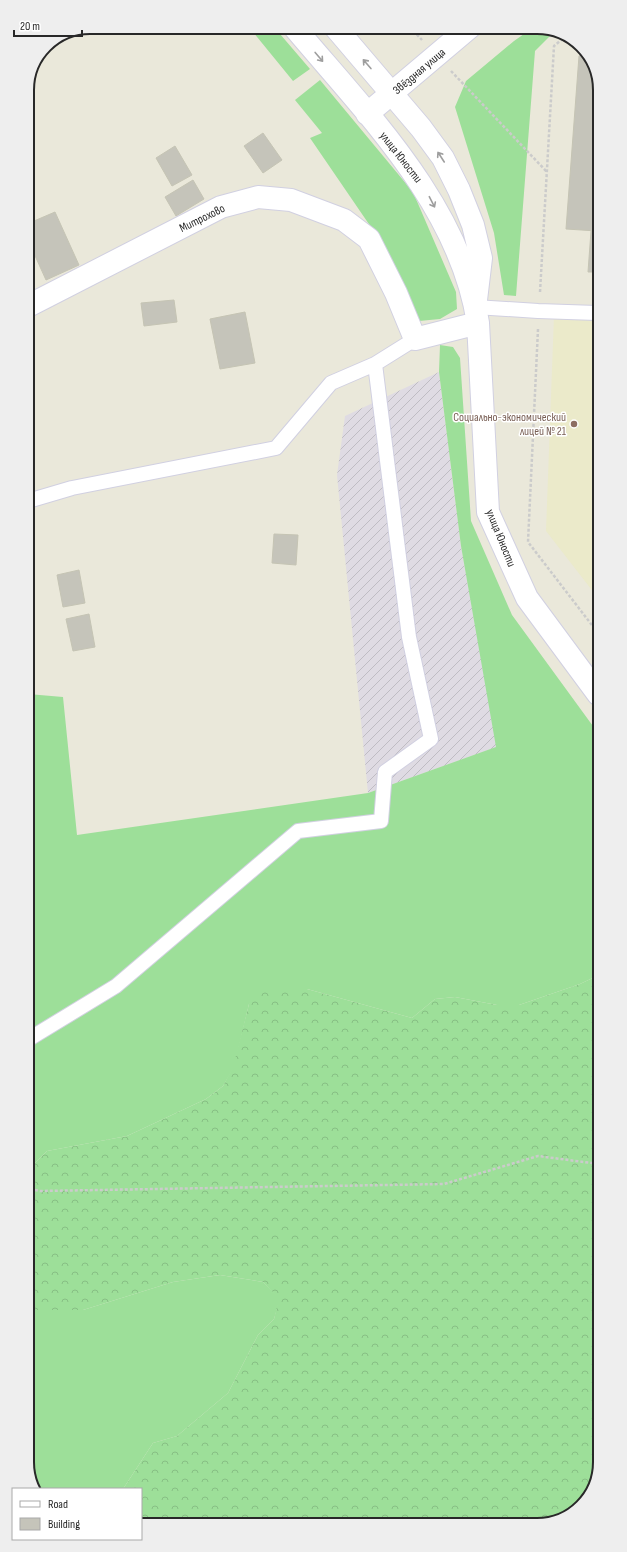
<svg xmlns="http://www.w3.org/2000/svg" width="627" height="1552" viewBox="0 0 627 1552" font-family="'Sofia Sans Condensed',sans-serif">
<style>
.industrial{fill:url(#industrial-furrows)}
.education{fill:#ebeaca}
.grass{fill:#9ddf99}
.forest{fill:url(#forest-crowns)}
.building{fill:#c5c4ba;stroke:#c5c4b4}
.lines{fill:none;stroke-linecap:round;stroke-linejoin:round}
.lane-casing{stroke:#d1d0e1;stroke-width:16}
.street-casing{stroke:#d1d0e1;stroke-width:24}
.path{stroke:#cbcbcb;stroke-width:2.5;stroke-dasharray:3 2;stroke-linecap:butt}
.lane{stroke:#fff;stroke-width:14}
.street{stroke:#fff;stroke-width:22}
.oneway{stroke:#9e9e9e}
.education-dot{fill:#8d6e63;stroke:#fff;stroke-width:1.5}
.labels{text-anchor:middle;stroke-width:3;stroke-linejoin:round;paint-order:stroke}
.street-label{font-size:12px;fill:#282828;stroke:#fff}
.education-label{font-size:12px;fill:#785e54;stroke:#fff;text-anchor:end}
.rim{fill:none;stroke:#282828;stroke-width:2}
</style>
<defs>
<pattern id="industrial-furrows" width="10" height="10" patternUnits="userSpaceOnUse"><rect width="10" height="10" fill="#dfdbe3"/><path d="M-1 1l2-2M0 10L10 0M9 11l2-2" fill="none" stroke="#bfbcc3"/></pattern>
<pattern id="forest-crowns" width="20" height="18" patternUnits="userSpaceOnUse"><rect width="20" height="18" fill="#9ddf99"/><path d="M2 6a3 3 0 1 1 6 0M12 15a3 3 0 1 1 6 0" fill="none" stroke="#87bf84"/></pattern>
</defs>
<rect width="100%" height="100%" fill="#eae8da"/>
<path class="industrial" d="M 439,372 L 461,546 L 497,747 L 368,793 L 337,475 L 345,416 Z"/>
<path class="education" d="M 554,315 L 597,318 L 598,598 L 546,531 Z"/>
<path class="grass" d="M 249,27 L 274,27 L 310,69 L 293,81 Z
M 534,27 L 541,27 L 554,32 L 535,51 L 516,296 L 504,295 L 494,233 L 455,107 L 466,81 L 514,41 Z
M 320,80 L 413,192 L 456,292 L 457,309 L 440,319 L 419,321 L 375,233 L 310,138 L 322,133 L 295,100 Z
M 440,345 L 453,347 L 460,358 L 471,521 L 512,615 L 598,733 L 599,975 L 580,984 L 519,1005 L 497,1005 L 455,997 L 435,999 L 412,1018 L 307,989 L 249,1004 L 234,1067 L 223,1086 L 206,1099 L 127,1136 L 47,1151 L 30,1168 L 28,694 L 63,697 L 77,835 L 368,793 L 496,747 L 461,546 L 439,372 Z
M 220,1275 L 263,1282 L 280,1298 L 274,1319 L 258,1335 L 228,1393 L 177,1436 L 153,1443 L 123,1489 L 35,1489 L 30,1482 L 30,1310 L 83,1310 L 173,1282 Z"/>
<path class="forest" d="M 599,975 L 600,1462 L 587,1500 L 557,1522 L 141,1524 L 141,1489 L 123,1489 L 153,1443 L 177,1436 L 228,1393 L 258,1335 L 274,1319 L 279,1298 L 263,1282 L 220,1275 L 173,1282 L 83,1310 L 30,1310 L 30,1168 L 47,1151 L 127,1136 L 206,1099 L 223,1086 L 233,1067 L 249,1004 L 263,988 L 307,989 L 412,1018 L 435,999 L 455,997 L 497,1005 L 519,1005 L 580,984 Z"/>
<path class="building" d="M 584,52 L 597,70 L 597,231 L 566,229 L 579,56 Z
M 263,133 L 282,160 L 263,173 L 244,146 Z
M 175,146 L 192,175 L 172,186 L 156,158 Z
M 193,180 L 204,199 L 176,216 L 165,197 Z
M 55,212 L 79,265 L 46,280 L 27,238 L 27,224 Z
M 591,231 L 597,231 L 597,272 L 588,272 Z
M 174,300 L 177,322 L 144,326 L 141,303 Z
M 245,312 L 255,363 L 220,369 L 210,319 Z
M 274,534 L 298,535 L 296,565 L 272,563 Z
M 79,570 L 85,603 L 63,607 L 57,575 Z
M 89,614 L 95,647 L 73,651 L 66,619 Z"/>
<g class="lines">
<defs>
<path id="lane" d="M 475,307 L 538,311 L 597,313
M 28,501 L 72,488 L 276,448 L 331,383 L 375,364 L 415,339
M 29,1039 L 116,986 L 298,831 L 381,821 L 385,772 L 431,739 L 409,637 L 375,364"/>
<path id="street" d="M 294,27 C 367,114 460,206 478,323 L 488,512 L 527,598 L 598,694
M 335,27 L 421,128 L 443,158 L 459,190 L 473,225 L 481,258 L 476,300
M 367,114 L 470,27
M 28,306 L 221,207 L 258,197 L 291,200 L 344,220 L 369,239 L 396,293 L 415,339 L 478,323"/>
</defs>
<use href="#lane" class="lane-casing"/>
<use href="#street" class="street-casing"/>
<path class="path" d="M 410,27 L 422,40
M 451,71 L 547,172
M 540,292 L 554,46 L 566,36
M 538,329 L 528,542 L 598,633
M 30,1189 L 40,1191 L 444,1184 L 538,1156 L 599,1164"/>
<use href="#lane" class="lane"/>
<use href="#street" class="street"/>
</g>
<defs><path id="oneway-shaft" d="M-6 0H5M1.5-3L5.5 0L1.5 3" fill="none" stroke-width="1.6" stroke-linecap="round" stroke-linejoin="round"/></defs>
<g class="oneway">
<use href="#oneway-shaft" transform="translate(319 57) rotate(50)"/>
<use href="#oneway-shaft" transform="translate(367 64) rotate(-131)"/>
<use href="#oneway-shaft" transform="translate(441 157) rotate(-123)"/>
<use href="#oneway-shaft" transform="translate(432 202) rotate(63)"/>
</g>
<circle class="education-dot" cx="574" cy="424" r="4"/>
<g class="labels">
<g class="street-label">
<text transform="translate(419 71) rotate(-40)" y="4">Звёздная улица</text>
<text transform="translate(401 157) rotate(52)" y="4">улица Юности</text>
<text transform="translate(202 218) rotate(-26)" y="4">Митрохово</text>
<text transform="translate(501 538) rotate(68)" y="4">улица Юности</text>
</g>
<g class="education-label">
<text x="566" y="421">Социально-экономический<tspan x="566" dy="14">лицей № 21</tspan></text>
</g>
</g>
<path d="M0 0H627V1552H0ZM90 34H537A56 56 0 0 1 593 90V1462A56 56 0 0 1 537 1518H90A56 56 0 0 1 34 1462V90A56 56 0 0 1 90 34Z" fill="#eee" fill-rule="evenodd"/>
<path class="rim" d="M90 34H537A56 56 0 0 1 593 90V1462A56 56 0 0 1 537 1518H90A56 56 0 0 1 34 1462V90A56 56 0 0 1 90 34Z"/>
<rect x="12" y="1488" width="130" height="52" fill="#ffffff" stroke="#a9a9a9"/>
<rect x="20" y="1501" width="20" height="6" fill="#ffffff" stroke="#a9a9a9"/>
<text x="48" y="1508" font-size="12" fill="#282828">Road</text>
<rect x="20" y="1518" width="20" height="12" fill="#c5c4ba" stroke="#a9a9a9"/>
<text x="48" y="1528" font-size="12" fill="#282828">Building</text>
<path d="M14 30v6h68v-6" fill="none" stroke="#282828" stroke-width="2"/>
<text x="20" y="30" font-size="12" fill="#282828" stroke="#ffffff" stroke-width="3" paint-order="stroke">20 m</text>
</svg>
